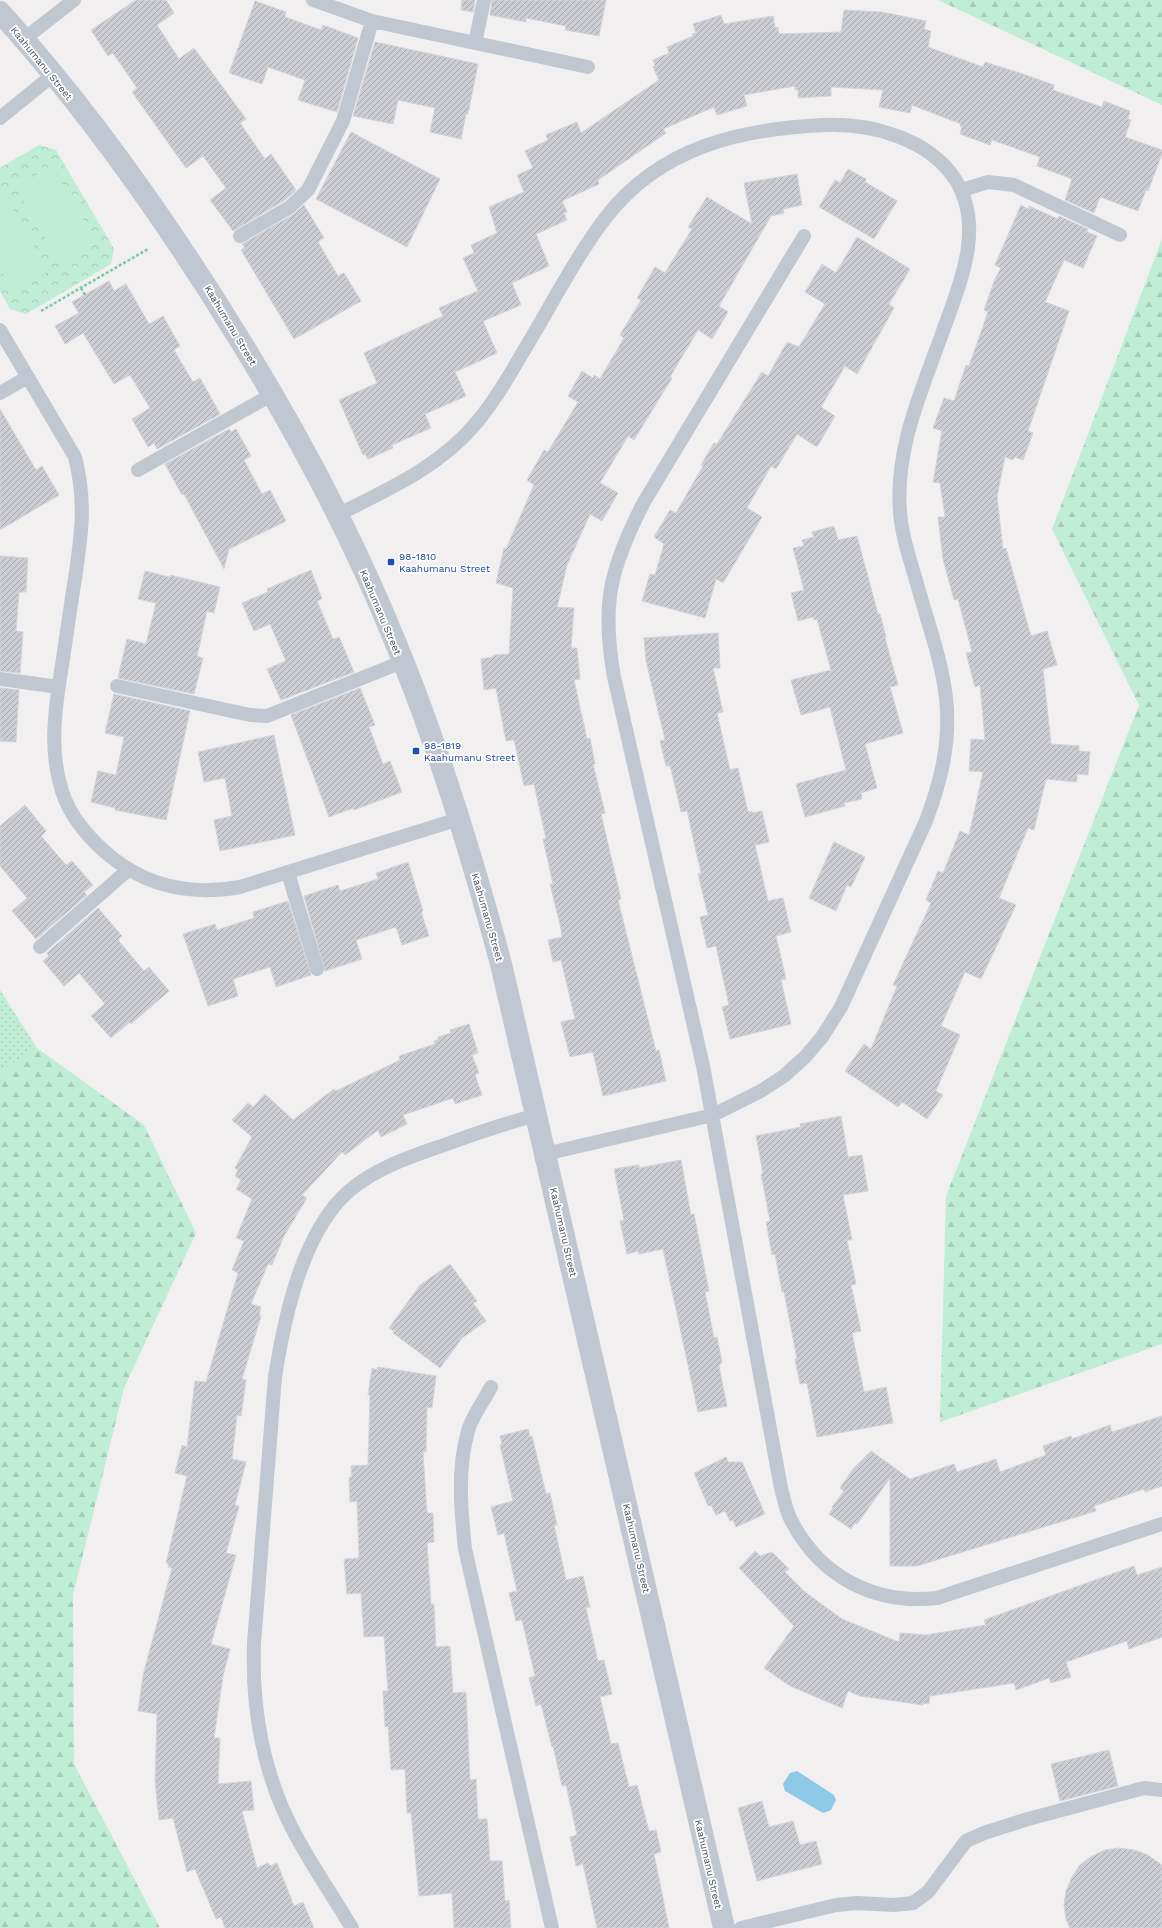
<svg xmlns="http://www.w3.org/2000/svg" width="1162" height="1928" viewBox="0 0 1162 1928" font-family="'Work Sans',sans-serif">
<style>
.grass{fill:url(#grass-dots)}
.forest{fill:url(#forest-firs)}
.park{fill:url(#park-crowns)}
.garden{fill:#bfedd6}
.water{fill:#8ecae7}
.building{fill:url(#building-hatch);stroke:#d3d4da}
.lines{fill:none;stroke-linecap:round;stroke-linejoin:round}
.path{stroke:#79c9ab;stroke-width:2.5;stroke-dasharray:3 2;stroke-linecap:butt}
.service{stroke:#c0c7d0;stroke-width:14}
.minor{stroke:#c0c7d0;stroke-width:22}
.transit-dot{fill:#1a4fb4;stroke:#fff;stroke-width:1.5}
.labels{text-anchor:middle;stroke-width:3.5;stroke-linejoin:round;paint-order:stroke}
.street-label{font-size:10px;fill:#484f5b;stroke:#fff}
.transit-label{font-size:10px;fill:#164399;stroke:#fff;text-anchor:start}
</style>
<defs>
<pattern id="grass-dots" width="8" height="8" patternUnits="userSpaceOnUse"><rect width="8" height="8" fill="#bfedd6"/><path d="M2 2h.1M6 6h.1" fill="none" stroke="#a6cdba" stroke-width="1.8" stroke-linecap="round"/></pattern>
<pattern id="forest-firs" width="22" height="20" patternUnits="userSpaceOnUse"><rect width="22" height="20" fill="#bfedd6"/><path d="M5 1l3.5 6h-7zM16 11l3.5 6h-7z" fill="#a6cdba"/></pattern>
<pattern id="park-crowns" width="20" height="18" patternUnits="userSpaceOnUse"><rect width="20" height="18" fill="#bfedd6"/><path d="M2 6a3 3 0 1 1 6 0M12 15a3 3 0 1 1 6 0" fill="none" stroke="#a6cdba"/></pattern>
<pattern id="building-hatch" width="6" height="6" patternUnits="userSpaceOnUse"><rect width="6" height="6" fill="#cccdd3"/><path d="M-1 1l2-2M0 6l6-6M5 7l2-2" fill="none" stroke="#a8a9ae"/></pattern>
</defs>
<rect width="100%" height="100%" fill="#f1efef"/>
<path class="grass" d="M 0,990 L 37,1048 L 0,1071 Z"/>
<path class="forest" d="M 938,0 L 1162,0 L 1162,105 Z
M 1162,239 L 1162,1344 L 940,1422 L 946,1196 L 1139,705 L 1052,529 Z
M 37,1048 L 144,1125 L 196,1233 L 124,1388 L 73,1595 L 74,1764 L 160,1928 L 0,1928 L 0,1071 Z"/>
<path class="park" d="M 39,145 L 56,150 L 114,249 L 111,264 L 26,314 L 10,309 L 0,291 L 0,168 Z"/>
<path class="garden" d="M 52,166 L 97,243 L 61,265 L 16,187 Z
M 4,194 L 49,271 L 14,292 L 0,269 L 0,197 Z"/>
<path class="water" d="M 797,1771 L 834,1795 L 836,1800 L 831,1810 L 823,1813 L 785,1791 L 783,1784 L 790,1773 Z"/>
<path class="building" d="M 136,0 L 166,0 L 174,13 L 157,25 L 179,59 L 194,48 L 246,119 L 240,123 L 265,159 L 271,154 L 296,190 L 285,200 L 233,231 L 210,200 L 226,188 L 203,156 L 186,168 L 132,92 L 137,88 L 113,53 L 108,56 L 91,30 Z
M 462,0 L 475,0 L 473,12 L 461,10 Z
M 492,0 L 606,0 L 599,36 L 565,30 L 566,26 L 526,18 L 526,22 L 490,15 Z
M 255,1 L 286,12 L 285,17 L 321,30 L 323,25 L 358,38 L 337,112 L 298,100 L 305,80 L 268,67 L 262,84 L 229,73 Z
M 844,10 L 882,12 L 926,21 L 924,29 L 931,31 L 928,47 L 983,67 L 985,62 L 1023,74 L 1054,85 L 1053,90 L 1102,107 L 1104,101 L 1130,111 L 1128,119 L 1131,120 L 1125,137 L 1162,150 L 1162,154 L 1148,191 L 1146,190 L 1138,211 L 1100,197 L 1094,213 L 1065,200 L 1072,179 L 1037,166 L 1040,157 L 992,140 L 990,145 L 960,134 L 962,127 L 960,126 L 961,124 L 912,105 L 910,113 L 879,107 L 883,90 L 831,87 L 831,96 L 798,98 L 798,90 L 795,90 L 795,86 L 744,95 L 747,106 L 717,115 L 714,107 L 663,129 L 666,133 L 598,180 L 599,184 L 562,201 L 567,212 L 564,213 L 567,220 L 536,234 L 549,266 L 512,283 L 521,305 L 483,321 L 497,353 L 455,372 L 466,396 L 425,414 L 431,428 L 392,445 L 393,448 L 368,459 L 365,454 L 363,455 L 339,400 L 377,383 L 364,353 L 443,316 L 439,308 L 478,291 L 463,258 L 474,253 L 471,245 L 497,233 L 489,207 L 524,192 L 517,175 L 533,168 L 525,151 L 548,140 L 546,135 L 577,122 L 581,133 L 659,80 L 653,67 L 655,65 L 653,60 L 669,53 L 667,47 L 693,36 L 692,34 L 696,33 L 693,24 L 721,15 L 724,24 L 773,16 L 775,28 L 778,27 L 779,34 L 841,32 Z
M 375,42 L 478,64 L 468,114 L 466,114 L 461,139 L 430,132 L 435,108 L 398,100 L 393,124 L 353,116 Z
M 351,132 L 440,179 L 407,247 L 316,199 Z
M 848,169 L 866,179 L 865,182 L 897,201 L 874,239 L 819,207 L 835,180 L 840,183 Z
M 797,174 L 802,205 L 783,209 L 784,213 L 771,216 L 719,306 L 728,312 L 712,339 L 698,330 L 670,377 L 672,378 L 634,440 L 628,436 L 600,483 L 618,493 L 602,521 L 590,514 L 567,565 L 557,607 L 574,608 L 571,648 L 577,648 L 580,679 L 574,680 L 587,739 L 590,738 L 595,764 L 593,764 L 605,813 L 601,814 L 621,899 L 618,900 L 656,1051 L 659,1050 L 666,1081 L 603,1096 L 593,1052 L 570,1057 L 561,1022 L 575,1019 L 561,960 L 553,962 L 548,940 L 562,937 L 561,929 L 550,884 L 553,884 L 543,839 L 546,839 L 534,784 L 524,786 L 514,740 L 506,741 L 496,688 L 484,690 L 481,659 L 493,657 L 493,655 L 509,654 L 513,588 L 496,583 L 504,548 L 506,549 L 534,485 L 527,480 L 544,450 L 548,452 L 578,402 L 568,396 L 582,371 L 593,378 L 594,375 L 600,379 L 624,338 L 620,335 L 641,300 L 637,298 L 655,267 L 665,273 L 692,229 L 688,227 L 707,197 L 752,224 L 744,183 Z
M 304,205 L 324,238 L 318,242 L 338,276 L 344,273 L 361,301 L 294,339 L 241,250 L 245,248 L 242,244 L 294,214 Z
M 1021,205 L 1028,209 L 1029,206 L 1058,219 L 1059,216 L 1088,229 L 1087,232 L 1097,236 L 1083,268 L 1064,260 L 1045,302 L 1069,311 L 1028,431 L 1033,433 L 1023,460 L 1014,457 L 1013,460 L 1005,457 L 997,496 L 1003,549 L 1006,548 L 1031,636 L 1047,631 L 1057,665 L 1043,669 L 1051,744 L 1079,746 L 1079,751 L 1090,752 L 1088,775 L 1077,774 L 1077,782 L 1046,779 L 1034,830 L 1028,828 L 999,898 L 1016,905 L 981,979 L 965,972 L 941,1026 L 960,1035 L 936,1091 L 943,1095 L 927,1119 L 902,1102 L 898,1107 L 845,1071 L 864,1044 L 871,1049 L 897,986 L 893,985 L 931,903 L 926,900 L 938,871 L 943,873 L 960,831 L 969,835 L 983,772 L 969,771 L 971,739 L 985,740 L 980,685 L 975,687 L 966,653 L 972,652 L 958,599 L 954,600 L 943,559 L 938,517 L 945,517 L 940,483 L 933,482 L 942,431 L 933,428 L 944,398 L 954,401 L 966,365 L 969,366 L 988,312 L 984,310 L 995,279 L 1001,268 L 995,265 Z
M 857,237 L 910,269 L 889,304 L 894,308 L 857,374 L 845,366 L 821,407 L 835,416 L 817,447 L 797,434 L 776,469 L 771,466 L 747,508 L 762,517 L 723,583 L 716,579 L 705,618 L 642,601 L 650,574 L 655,575 L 664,544 L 654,537 L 670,510 L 676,513 L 703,466 L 701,465 L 714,443 L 717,444 L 762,372 L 768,376 L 787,342 L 799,347 L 825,304 L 805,292 L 822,264 L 836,273 Z
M 109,281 L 114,291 L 126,284 L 149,324 L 163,316 L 180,346 L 174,350 L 193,382 L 200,378 L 220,414 L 157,449 L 154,443 L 148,447 L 132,419 L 150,408 L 130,375 L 114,384 L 83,333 L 65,344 L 55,326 L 79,313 L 72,302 Z
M 0,409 L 36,470 L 42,466 L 59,495 L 0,530 Z
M 229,429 L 231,432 L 236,429 L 251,456 L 244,460 L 262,494 L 270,490 L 286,521 L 229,549 L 224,569 L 184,494 L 182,495 L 165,464 Z
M 834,526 L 838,540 L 857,536 L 878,614 L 880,614 L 886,637 L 885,638 L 898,685 L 890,687 L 903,733 L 865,744 L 877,788 L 861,793 L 862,799 L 844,803 L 845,806 L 805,817 L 796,784 L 846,770 L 830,707 L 801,715 L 791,680 L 831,670 L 817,619 L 814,620 L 813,617 L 798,621 L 791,593 L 804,590 L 793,548 L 804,546 L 802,540 L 814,537 L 812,532 Z
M 0,556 L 28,558 L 26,592 L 19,592 L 16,631 L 23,632 L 20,673 L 0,671 Z
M 311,570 L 322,599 L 317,601 L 333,639 L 339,637 L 354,672 L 281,700 L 267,669 L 286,661 L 270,624 L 254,631 L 242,603 L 268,592 L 267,589 Z
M 145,571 L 170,577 L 170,575 L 220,587 L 214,613 L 207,611 L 197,656 L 203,658 L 194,694 L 118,678 L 127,639 L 146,644 L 156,603 L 138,599 Z
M 718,633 L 720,668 L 713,668 L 723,712 L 717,713 L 730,770 L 738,768 L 748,812 L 752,811 L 752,813 L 762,811 L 769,842 L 755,845 L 768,901 L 783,898 L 791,932 L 776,936 L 786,979 L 781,980 L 791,1024 L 730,1039 L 722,1007 L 729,1005 L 716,946 L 707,948 L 700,917 L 708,915 L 698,874 L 701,873 L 687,811 L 681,812 L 670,765 L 666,766 L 660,741 L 665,740 L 646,661 L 644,638 Z
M 0,688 L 19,690 L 16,742 L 0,741 Z
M 360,688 L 375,725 L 369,727 L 383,764 L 390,761 L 402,792 L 354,810 L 353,808 L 329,817 L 291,715 Z
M 114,694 L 190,711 L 166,820 L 115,810 L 115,808 L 91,802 L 98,771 L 116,775 L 124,737 L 105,733 Z
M 274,735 L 295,835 L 220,851 L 214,820 L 232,816 L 225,778 L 204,782 L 198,752 Z
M 25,805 L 46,831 L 41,836 L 66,865 L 72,861 L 93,885 L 84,892 L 87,895 L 36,939 L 12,911 L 27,898 L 0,866 L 0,826 Z
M 834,842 L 865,857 L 851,887 L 847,885 L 836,911 L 809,898 Z
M 408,862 L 423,911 L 421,912 L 429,936 L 402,945 L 396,927 L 356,940 L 362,959 L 325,971 L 304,896 L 338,885 L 340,891 L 378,879 L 376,873 Z
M 288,901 L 311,975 L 276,987 L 270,967 L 233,979 L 238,996 L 208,1006 L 183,934 L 215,924 L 217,930 L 254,918 L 253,912 Z
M 98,908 L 122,936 L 118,940 L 144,971 L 149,967 L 169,991 L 131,1024 L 130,1022 L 111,1038 L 91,1016 L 105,1004 L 79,973 L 64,986 L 43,961 L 49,956 L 47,953 Z
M 469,1024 L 478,1053 L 472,1055 L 479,1073 L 475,1075 L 482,1095 L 455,1104 L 453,1098 L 403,1115 L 407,1124 L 381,1137 L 378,1130 L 345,1155 L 342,1152 L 302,1195 L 307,1198 L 284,1236 L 272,1265 L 268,1264 L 251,1304 L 261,1307 L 259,1315 L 261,1316 L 242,1379 L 246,1380 L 241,1416 L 237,1415 L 232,1459 L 246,1462 L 235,1505 L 239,1506 L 226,1553 L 236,1555 L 211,1644 L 230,1649 L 223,1676 L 214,1738 L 220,1738 L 218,1784 L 251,1781 L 254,1810 L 242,1811 L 257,1868 L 268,1863 L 270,1866 L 277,1863 L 294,1906 L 303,1902 L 314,1928 L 225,1928 L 221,1917 L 216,1919 L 195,1869 L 187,1872 L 173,1818 L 159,1820 L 155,1781 L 157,1714 L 138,1711 L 143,1675 L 172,1568 L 168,1567 L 169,1564 L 166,1563 L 187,1476 L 175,1473 L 182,1445 L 187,1447 L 195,1381 L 206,1382 L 238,1273 L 232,1270 L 244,1241 L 236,1238 L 252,1199 L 236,1189 L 241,1180 L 235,1176 L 238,1170 L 235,1168 L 252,1137 L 232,1120 L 248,1103 L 253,1107 L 265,1094 L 293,1120 L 334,1089 L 336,1091 L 400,1060 L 399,1056 L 435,1044 L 434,1041 L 438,1040 L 438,1037 L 451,1033 L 450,1030 Z
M 841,1116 L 848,1157 L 862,1155 L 868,1191 L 843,1195 L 852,1240 L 847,1240 L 856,1284 L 851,1285 L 861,1331 L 852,1333 L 864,1392 L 886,1387 L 893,1423 L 817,1437 L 807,1383 L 800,1384 L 795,1359 L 797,1359 L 784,1292 L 782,1292 L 775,1254 L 772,1255 L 766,1222 L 770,1221 L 761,1174 L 763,1174 L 756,1136 L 801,1127 L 800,1124 Z
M 681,1160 L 691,1215 L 694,1214 L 709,1291 L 705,1292 L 714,1338 L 717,1337 L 722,1362 L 719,1366 L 727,1406 L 698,1412 L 663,1249 L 639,1254 L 638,1251 L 627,1254 L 620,1221 L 624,1220 L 614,1169 L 639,1165 L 639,1168 Z
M 450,1264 L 477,1301 L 473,1303 L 486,1321 L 462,1338 L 440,1368 L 393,1333 L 394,1331 L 389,1328 L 420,1285 Z
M 378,1367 L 436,1376 L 432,1408 L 427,1407 L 426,1452 L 423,1452 L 427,1513 L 433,1513 L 434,1542 L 427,1543 L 431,1604 L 434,1604 L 436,1647 L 450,1646 L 453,1693 L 466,1692 L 470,1780 L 476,1779 L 478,1819 L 487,1819 L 490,1861 L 502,1861 L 505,1901 L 509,1900 L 511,1928 L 454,1928 L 452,1893 L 419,1896 L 411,1813 L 407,1813 L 405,1769 L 391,1770 L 388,1726 L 385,1727 L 383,1691 L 388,1691 L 384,1636 L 364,1637 L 361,1593 L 347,1594 L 344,1559 L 359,1558 L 357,1501 L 350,1502 L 349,1477 L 352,1477 L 351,1466 L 368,1465 L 370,1395 L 368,1395 L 372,1368 L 377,1370 Z
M 1162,1416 L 1162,1486 L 1145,1492 L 1144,1489 L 1094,1506 L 1096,1511 L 917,1566 L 890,1566 L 890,1478 L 857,1524 L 855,1523 L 851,1529 L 829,1514 L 833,1508 L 832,1507 L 844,1491 L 840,1488 L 853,1469 L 871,1451 L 910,1479 L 954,1464 L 957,1472 L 996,1459 L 1000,1472 L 1046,1455 L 1043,1446 L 1071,1436 L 1072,1439 L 1110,1425 L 1112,1432 Z
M 528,1429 L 530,1437 L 532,1436 L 546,1494 L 550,1493 L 557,1525 L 554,1525 L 566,1580 L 583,1576 L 590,1607 L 586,1608 L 598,1661 L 604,1660 L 612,1694 L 600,1697 L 611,1744 L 618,1743 L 629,1787 L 637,1785 L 649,1831 L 656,1830 L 661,1852 L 654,1854 L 669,1928 L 597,1928 L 583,1864 L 576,1866 L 570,1837 L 577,1835 L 566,1785 L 562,1786 L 553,1746 L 552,1747 L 541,1704 L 536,1706 L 529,1678 L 535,1676 L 522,1620 L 516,1621 L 509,1593 L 517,1591 L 504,1533 L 498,1535 L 491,1507 L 513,1501 L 500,1445 L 502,1444 L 500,1436 Z
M 726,1457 L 728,1462 L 742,1462 L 765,1514 L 736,1527 L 733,1520 L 730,1521 L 725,1511 L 716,1515 L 711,1505 L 708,1506 L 694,1473 Z
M 755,1551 L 760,1556 L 772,1552 L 789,1569 L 785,1572 L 805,1592 L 842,1619 L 899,1642 L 900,1633 L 926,1635 L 986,1625 L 984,1620 L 1134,1566 L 1137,1575 L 1162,1567 L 1162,1637 L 1129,1649 L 1127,1641 L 1066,1662 L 1071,1677 L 1051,1683 L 1049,1678 L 1016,1690 L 1014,1683 L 930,1696 L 929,1704 L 923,1703 L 923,1705 L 860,1696 L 848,1691 L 842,1708 L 790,1686 L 764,1668 L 794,1626 L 739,1568 Z
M 1109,1750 L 1118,1786 L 1060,1801 L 1051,1764 Z
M 762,1801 L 769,1827 L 793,1821 L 800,1845 L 816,1841 L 822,1864 L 757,1881 L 738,1808 Z
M 1119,1848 L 1134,1850 L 1148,1855 L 1162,1865 L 1162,1928 L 1070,1928 L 1066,1919 L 1064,1905 L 1066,1891 L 1072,1877 L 1080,1865 L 1092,1856 L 1105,1850 Z"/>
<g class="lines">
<path class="path" d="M 81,288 L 85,295
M 41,311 L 148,249"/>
<path class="service" d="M 313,0 L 372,21 L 588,67
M 24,39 L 74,0
M 475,43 L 484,0
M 0,118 L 53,75
M 962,190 L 988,182 L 1014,185 L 1120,235
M 240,236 L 290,207 L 308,190 L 343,121 L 372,21
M 804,236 L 644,502 C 610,568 601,604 614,677 L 703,1066 L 781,1488 C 784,1499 786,1511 791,1520 C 820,1577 875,1605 937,1598 L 1162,1524
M 0,330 L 75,457 C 87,504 81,538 74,585 C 69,616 65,647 60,678 C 54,716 50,754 62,791 C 70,818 93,843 115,860 C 152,888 195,895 240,887 L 459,819
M 0,393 L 28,377
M 138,470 L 273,394
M 337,515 C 387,490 440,467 477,422 C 497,398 513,369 529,342 C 554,300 577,255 607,216 C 661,147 740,129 824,125 C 870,123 928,138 955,179 C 986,228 959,285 942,334 C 921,392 895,449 900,512 C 902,539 912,565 919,591 C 929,626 942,662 946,698 C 951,741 941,781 926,821 L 841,1007 L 822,1037 L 805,1057 L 784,1076 L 761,1091 L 713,1115 L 545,1154
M 0,679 L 59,687
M 117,686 L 250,715 L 267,716 L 402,662
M 288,873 L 317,969
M 40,947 L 128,870
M 491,1387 C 484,1401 472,1416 468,1431 C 457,1469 461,1510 465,1549 L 552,1928
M 352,1928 C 328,1888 300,1849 282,1807 C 260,1755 252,1698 254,1643 L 275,1377 C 284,1319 302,1232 349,1191 C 377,1167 413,1156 447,1144 C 477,1133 506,1123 537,1115
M 741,1928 L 836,1905 L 857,1903 L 894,1905 L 913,1903 L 928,1892 L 966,1841 L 984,1833 L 1028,1819 L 1144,1788 L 1162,1790"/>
<path class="minor" d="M 0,12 C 90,112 168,223 238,337 C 285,413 328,491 365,572 C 423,698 465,830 501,964 L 724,1928"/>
</g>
<g class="transit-dot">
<rect x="387" y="558" width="8" height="8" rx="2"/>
<rect x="412" y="747" width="8" height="8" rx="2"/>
</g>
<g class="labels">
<g class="street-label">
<text transform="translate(42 63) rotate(51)" y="4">Kaahumanu Street</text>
<text transform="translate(231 325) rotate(59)" y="4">Kaahumanu Street</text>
<text transform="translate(381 612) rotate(67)" y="4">Kaahumanu Street</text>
<text transform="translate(488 917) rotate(74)" y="4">Kaahumanu Street</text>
<text transform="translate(564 1232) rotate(77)" y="4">Kaahumanu Street</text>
<text transform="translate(637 1548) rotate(77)" y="4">Kaahumanu Street</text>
<text transform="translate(709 1864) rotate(77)" y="4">Kaahumanu Street</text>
</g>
<g class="transit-label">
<text x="399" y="560">98-1810<tspan x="399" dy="12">Kaahumanu Street</tspan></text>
<text x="424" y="749">98-1819<tspan x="424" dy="12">Kaahumanu Street</tspan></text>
</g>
</g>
</svg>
